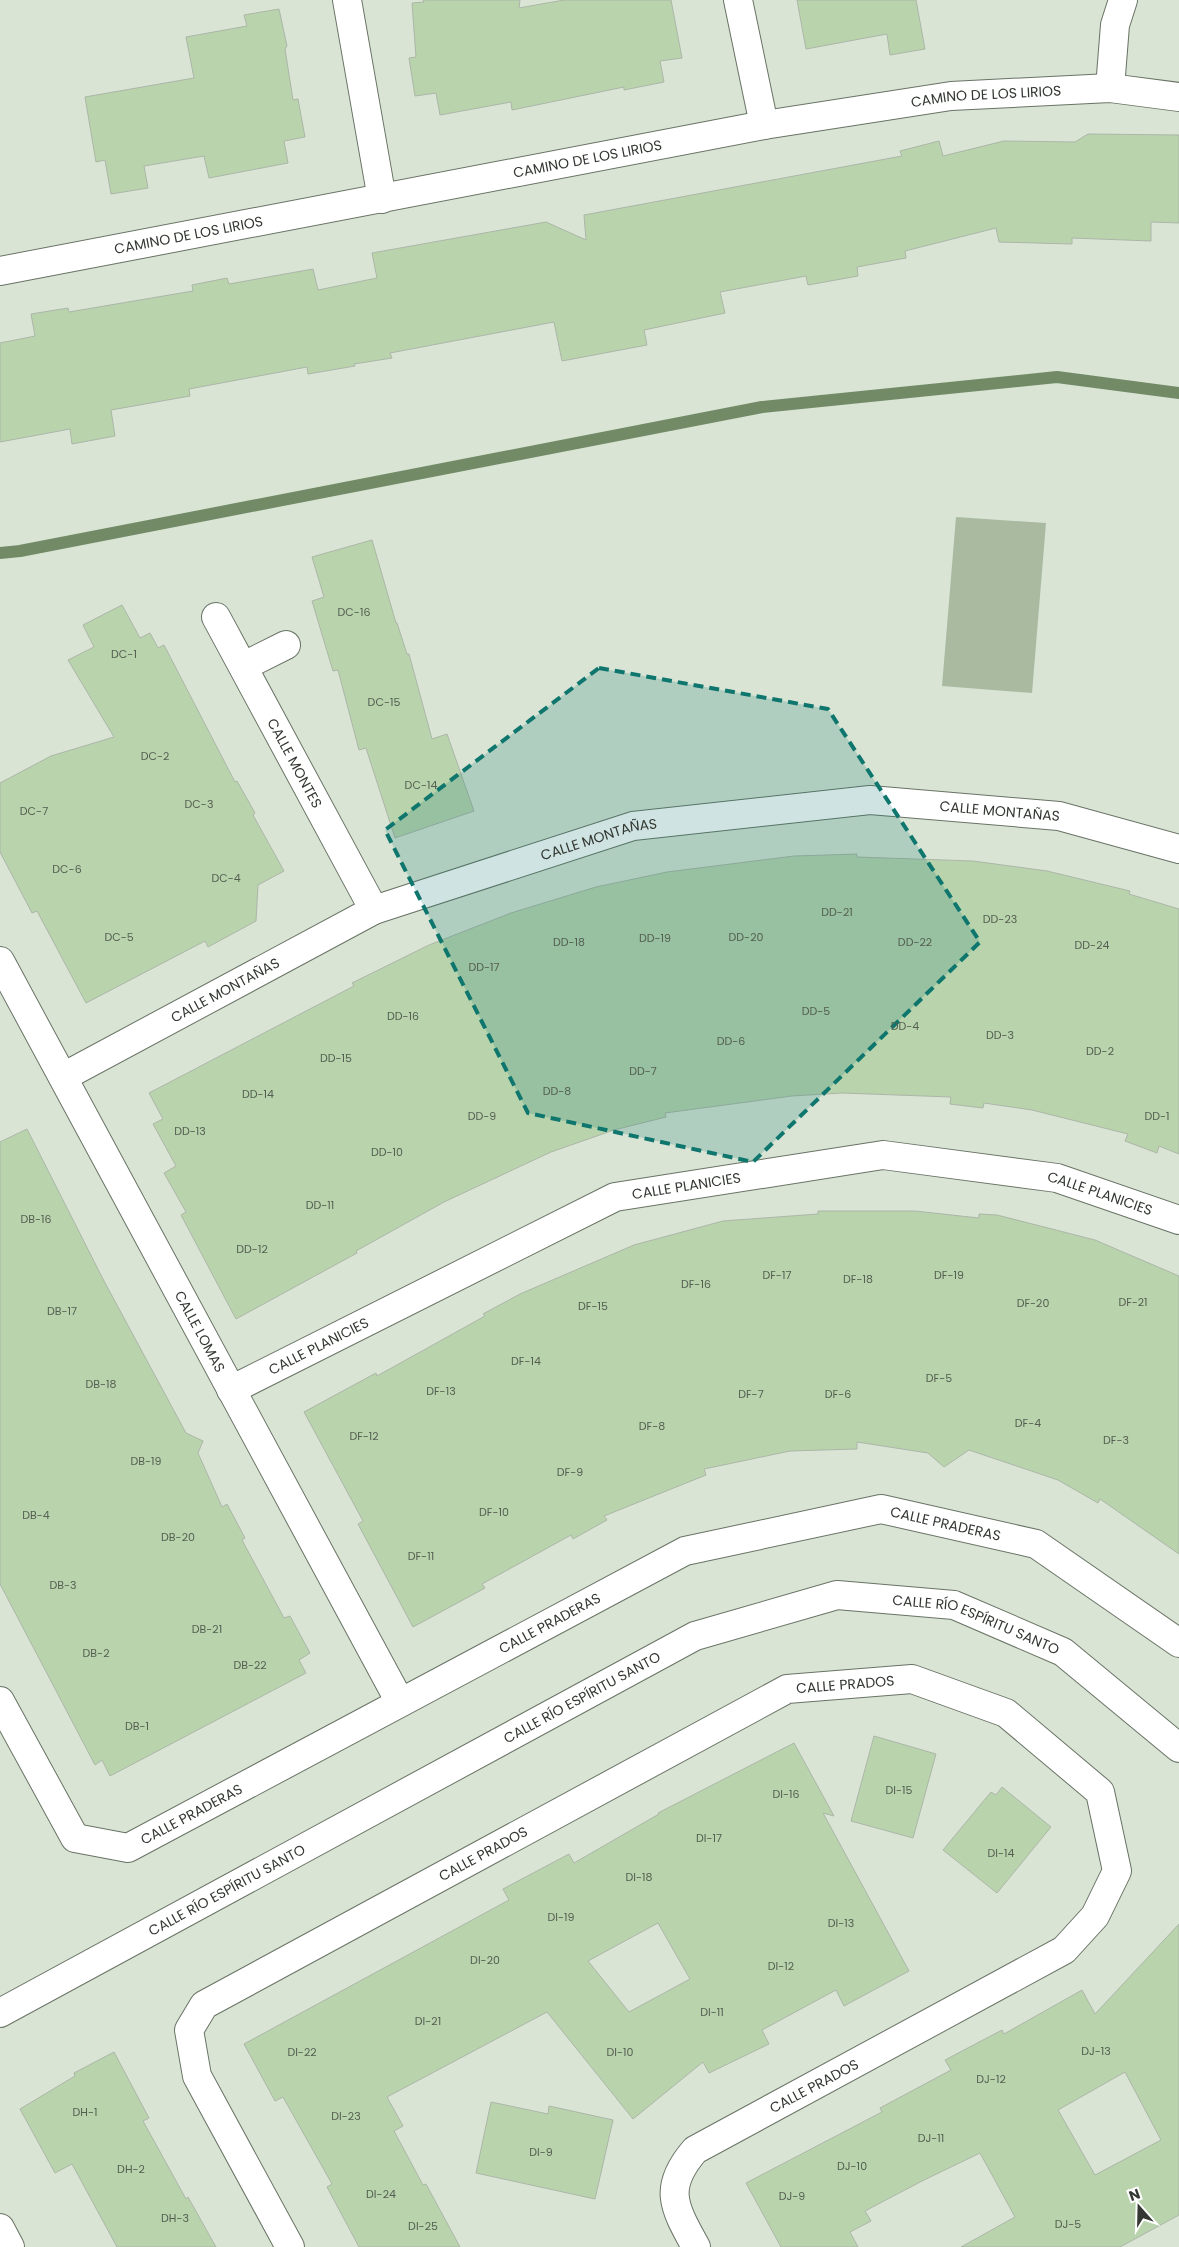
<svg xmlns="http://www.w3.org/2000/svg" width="1179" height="2247" viewBox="0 0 1179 2247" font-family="Poppins,sans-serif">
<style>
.pitch{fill:#a9baa1}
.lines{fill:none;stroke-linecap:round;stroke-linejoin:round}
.stream{stroke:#728b66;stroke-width:12}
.building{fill:#b9d4ad;stroke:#acb6a8;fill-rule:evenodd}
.minor-casing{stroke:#697365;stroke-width:30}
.major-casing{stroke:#697365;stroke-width:30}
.minor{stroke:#fff;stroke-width:28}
.major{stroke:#fff;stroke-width:28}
.marked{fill:#0f766e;fill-opacity:0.2;stroke:#0f766e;stroke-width:4;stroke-dasharray:10 6;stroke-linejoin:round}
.labels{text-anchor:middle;stroke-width:4;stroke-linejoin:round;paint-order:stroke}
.number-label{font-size:11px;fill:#555f51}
.street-label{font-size:14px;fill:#343832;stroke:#fff}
</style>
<rect width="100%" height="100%" fill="#d9e4d5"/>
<path class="pitch" d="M 956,517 L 1046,523 L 1032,693 L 942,686 Z"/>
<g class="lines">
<path class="stream" d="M 0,553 L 20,551 L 762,407 L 1057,377 L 1179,393"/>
</g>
<path class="building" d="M 423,0 L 520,0 L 519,8 L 564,0 L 671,0 L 682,58 L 660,61 L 664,82 L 624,90 L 624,87 L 512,110 L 511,102 L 440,115 L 436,93 L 415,96 L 409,58 L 416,57 L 412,3 L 424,2 Z
M 797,0 L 916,0 L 925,49 L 890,55 L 887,34 L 806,49 Z
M 279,9 L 287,46 L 285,49 L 293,100 L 298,99 L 305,137 L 284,141 L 288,163 L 209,178 L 204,156 L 144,166 L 148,188 L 111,194 L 105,160 L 96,162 L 85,97 L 194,78 L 186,37 L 247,26 L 244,15 Z
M 1088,134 L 1179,135 L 1179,223 L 1151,222 L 1151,241 L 1072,238 L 1072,244 L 999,242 L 996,228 L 905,251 L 906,258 L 857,267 L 858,276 L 808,285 L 806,276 L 720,292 L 725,313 L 644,330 L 647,345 L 562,361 L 554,322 L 390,353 L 392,358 L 354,364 L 355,366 L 308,374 L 307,367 L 189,389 L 190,396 L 111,410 L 115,436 L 72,444 L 70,429 L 0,442 L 0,343 L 35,336 L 31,314 L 68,308 L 69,312 L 193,291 L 192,285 L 227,278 L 229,284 L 313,269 L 318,290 L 377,278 L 372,253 L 546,222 L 586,240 L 584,215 L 902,156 L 900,151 L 939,141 L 943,156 L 1004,141 L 1075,142 Z
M 372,540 L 396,623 L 397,623 L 407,654 L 409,654 L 432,739 L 447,734 L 474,811 L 395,838 L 366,748 L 359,750 L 338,670 L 333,671 L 312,601 L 324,597 L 312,557 Z
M 122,605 L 140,638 L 150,633 L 158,648 L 164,645 L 235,782 L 237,781 L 255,813 L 253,815 L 284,871 L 258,885 L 256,921 L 208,947 L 205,941 L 86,1003 L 37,911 L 32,913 L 0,852 L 0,783 L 51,756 L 114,737 L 68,660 L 94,647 L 83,625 Z
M 857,854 L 857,857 L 973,861 L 1047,871 L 1130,891 L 1129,894 L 1179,909 L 1179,1154 L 1159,1146 L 1157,1153 L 1125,1141 L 1128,1134 L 1032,1110 L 984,1103 L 983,1108 L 950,1104 L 951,1097 L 842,1093 L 792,1096 L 665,1113 L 666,1117 L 614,1130 L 551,1152 L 444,1202 L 356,1251 L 357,1253 L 236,1319 L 181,1215 L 186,1212 L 164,1173 L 176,1166 L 153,1124 L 163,1119 L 149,1093 L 354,986 L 352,983 L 429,945 L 511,913 L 596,887 L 667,872 L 794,856 Z
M 27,1129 L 104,1281 L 186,1433 L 203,1441 L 198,1453 L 222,1507 L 227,1504 L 245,1538 L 242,1540 L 284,1618 L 290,1616 L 310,1653 L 299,1660 L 306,1673 L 110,1776 L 102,1760 L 95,1765 L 0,1584 L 0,1142 Z
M 818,1211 L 915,1211 L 979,1218 L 979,1214 L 997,1215 L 1095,1240 L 1179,1276 L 1179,1554 L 1100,1499 L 1098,1503 L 1058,1480 L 969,1450 L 944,1467 L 928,1453 L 857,1442 L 857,1449 L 790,1451 L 704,1469 L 706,1475 L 604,1516 L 607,1520 L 573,1539 L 571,1535 L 482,1584 L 485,1588 L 413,1627 L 358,1524 L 363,1521 L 304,1412 L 376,1373 L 377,1376 L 485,1316 L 483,1314 L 520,1294 L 634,1245 L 723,1221 L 818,1214 Z
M 874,1736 L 936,1754 L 913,1838 L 851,1821 Z
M 794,1743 L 834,1816 L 823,1813 L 909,1971 L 844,2006 L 836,1990 L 762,2030 L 769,2044 L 709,2073 L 703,2062 L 633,2119 L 547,2012 L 387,2097 L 403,2126 L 394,2131 L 423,2185 L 426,2184 L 460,2247 L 359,2247 L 327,2187 L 332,2184 L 283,2097 L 275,2101 L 244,2044 L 509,1900 L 503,1889 L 569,1854 L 574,1863 L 659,1814 L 658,1813 ZM 658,1923 L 690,1979 L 629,2012 L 588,1961 Z
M 1002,1787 L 1051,1827 L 997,1893 L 943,1850 L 991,1792 L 996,1795 Z
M 1179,1924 L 1179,2215 L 1120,2247 L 961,2247 L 1015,2217 L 980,2153 L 922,2181 L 865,2211 L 871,2221 L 850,2232 L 858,2247 L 781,2247 L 746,2183 L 882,2112 L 880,2108 L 951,2070 L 945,2060 L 1002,2030 L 1004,2034 L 1082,1990 L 1095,2014 ZM 1125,2072 L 1161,2140 L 1095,2175 L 1058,2110 Z
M 114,2052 L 149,2118 L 143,2121 L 186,2199 L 188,2197 L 216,2247 L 117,2247 L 72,2164 L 55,2173 L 20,2109 L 75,2076 L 74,2073 Z
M 491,2102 L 548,2114 L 549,2106 L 613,2120 L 595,2199 L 476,2173 Z"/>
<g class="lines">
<defs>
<g id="minor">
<path d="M 347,0 L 382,199"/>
<path d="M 738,0 L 764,125"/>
<path d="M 1110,88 L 1115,25 L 1123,0"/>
<path id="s1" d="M 0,271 L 764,125 L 951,96 L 1110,88 L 1179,97"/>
<path id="s2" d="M 216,617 L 374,910"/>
<path d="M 244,666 L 286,645"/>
<path id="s3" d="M 0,961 L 400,1702"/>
<path id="s4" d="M 63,1077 L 374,910 L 633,826 L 870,800 L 1059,816 L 1179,849"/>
<path id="s5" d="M 231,1390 L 615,1197 L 883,1155 L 1057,1178 L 1179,1220"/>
<path id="s6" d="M 0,1701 L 75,1838 L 128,1848 L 685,1551 L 881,1509 L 1036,1544 L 1179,1643"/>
<path id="s7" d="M 0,2013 L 695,1636 L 837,1595 L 954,1605 L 1063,1652 L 1179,1748"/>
<path id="s8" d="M 290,2247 L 197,2076 L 189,2030 L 204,2005 L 787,1689 L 912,1679 L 1006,1713 L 1100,1792 L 1117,1871 L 1095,1916 L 1064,1950 L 695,2150 C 662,2188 674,2207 696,2247"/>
</g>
<path id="major" d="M 0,2228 L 10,2247"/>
</defs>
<use href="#minor" class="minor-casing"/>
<use href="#major" class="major-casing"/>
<use href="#minor" class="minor"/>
<use href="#major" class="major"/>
</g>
<path class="marked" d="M 599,668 L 828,709 L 980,942 L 753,1162 L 528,1113 L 385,830 Z"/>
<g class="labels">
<g class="number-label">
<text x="354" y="616">DC-16</text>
<text x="124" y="658">DC-1</text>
<text x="384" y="706">DC-15</text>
<text x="155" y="760">DC-2</text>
<text x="421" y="789">DC-14</text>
<text x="199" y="808">DC-3</text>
<text x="34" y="815">DC-7</text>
<text x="67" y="873">DC-6</text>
<text x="226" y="882">DC-4</text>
<text x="837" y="916">DD-21</text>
<text x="1000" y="923">DD-23</text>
<text x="119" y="941">DC-5</text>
<text x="746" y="941">DD-20</text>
<text x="655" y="942">DD-19</text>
<text x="569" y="946">DD-18</text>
<text x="915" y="946">DD-22</text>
<text x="1092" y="949">DD-24</text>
<text x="484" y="971">DD-17</text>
<text x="816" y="1015">DD-5</text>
<text x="403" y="1020">DD-16</text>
<text x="905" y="1030">DD-4</text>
<text x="1000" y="1039">DD-3</text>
<text x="731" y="1045">DD-6</text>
<text x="1100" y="1055">DD-2</text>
<text x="336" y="1062">DD-15</text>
<text x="643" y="1075">DD-7</text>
<text x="557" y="1095">DD-8</text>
<text x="258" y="1098">DD-14</text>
<text x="482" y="1120">DD-9</text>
<text x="1157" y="1120">DD-1</text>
<text x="190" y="1135">DD-13</text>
<text x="387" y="1156">DD-10</text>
<text x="320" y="1209">DD-11</text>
<text x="36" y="1223">DB-16</text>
<text x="252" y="1253">DD-12</text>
<text x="777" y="1279">DF-17</text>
<text x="949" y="1279">DF-19</text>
<text x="858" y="1283">DF-18</text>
<text x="696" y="1288">DF-16</text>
<text x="1133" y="1306">DF-21</text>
<text x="1033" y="1307">DF-20</text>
<text x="593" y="1310">DF-15</text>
<text x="62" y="1315">DB-17</text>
<text x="526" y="1365">DF-14</text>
<text x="939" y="1382">DF-5</text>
<text x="101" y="1388">DB-18</text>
<text x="441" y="1395">DF-13</text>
<text x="751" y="1398">DF-7</text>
<text x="838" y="1398">DF-6</text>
<text x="1028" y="1427">DF-4</text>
<text x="652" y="1430">DF-8</text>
<text x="364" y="1440">DF-12</text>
<text x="1116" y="1444">DF-3</text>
<text x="146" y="1465">DB-19</text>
<text x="570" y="1476">DF-9</text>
<text x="494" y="1516">DF-10</text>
<text x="36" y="1519">DB-4</text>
<text x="178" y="1541">DB-20</text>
<text x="421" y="1560">DF-11</text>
<text x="63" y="1589">DB-3</text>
<text x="207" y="1633">DB-21</text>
<text x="96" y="1657">DB-2</text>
<text x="250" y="1669">DB-22</text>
<text x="137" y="1730">DB-1</text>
<text x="899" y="1794">DI-15</text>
<text x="786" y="1798">DI-16</text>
<text x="709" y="1842">DI-17</text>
<text x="1001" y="1857">DI-14</text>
<text x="639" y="1881">DI-18</text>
<text x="561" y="1921">DI-19</text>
<text x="841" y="1927">DI-13</text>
<text x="485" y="1964">DI-20</text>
<text x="781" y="1970">DI-12</text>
<text x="712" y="2016">DI-11</text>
<text x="428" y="2025">DI-21</text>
<text x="1096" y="2055">DJ-13</text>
<text x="302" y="2056">DI-22</text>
<text x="620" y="2056">DI-10</text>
<text x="991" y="2083">DJ-12</text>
<text x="85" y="2116">DH-1</text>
<text x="346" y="2120">DI-23</text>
<text x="931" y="2142">DJ-11</text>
<text x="541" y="2156">DI-9</text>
<text x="852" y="2170">DJ-10</text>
<text x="131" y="2173">DH-2</text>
<text x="381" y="2198">DI-24</text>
<text x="792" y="2200">DJ-9</text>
<text x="175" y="2222">DH-3</text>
<text x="1068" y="2228">DJ-5</text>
<text x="423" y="2230">DI-25</text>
</g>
<g class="street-label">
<text dy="5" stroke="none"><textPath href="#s1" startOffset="1002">CAMINO DE LOS LIRIOS</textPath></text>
<text dy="5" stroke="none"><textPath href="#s1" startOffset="598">CAMINO DE LOS LIRIOS</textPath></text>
<text dy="5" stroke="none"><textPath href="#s1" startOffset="192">CAMINO DE LOS LIRIOS</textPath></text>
<text dy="5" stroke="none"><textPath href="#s2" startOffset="166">CALLE MONTES</textPath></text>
<text dy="5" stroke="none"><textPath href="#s4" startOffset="994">CALLE MONTAÑAS</textPath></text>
<text dy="5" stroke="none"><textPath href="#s4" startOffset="589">CALLE MONTAÑAS</textPath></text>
<text dy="5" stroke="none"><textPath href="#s4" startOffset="184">CALLE MONTAÑAS</textPath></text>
<text dy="5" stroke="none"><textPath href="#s5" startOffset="502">CALLE PLANICIES</textPath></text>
<text dy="5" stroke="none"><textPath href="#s5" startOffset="922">CALLE PLANICIES</textPath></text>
<text dy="5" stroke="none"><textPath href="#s3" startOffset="421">CALLE LOMAS</textPath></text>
<text dy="5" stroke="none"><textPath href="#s5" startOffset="98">CALLE PLANICIES</textPath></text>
<text dy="5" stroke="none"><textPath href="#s6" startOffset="1108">CALLE PRADERAS</textPath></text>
<text dy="5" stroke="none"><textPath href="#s6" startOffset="688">CALLE PRADERAS</textPath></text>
<text dy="5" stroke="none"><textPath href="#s7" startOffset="1082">CALLE RÍO ESPÍRITU SANTO</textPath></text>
<text dy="5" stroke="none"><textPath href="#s8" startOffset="992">CALLE PRADOS</textPath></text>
<text dy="5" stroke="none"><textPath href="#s7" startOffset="662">CALLE RÍO ESPÍRITU SANTO</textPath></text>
<text dy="5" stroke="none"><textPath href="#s6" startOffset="282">CALLE PRADERAS</textPath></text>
<text dy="5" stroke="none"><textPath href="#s8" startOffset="588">CALLE PRADOS</textPath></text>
<text dy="5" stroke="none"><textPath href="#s7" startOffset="258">CALLE RÍO ESPÍRITU SANTO</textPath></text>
<text transform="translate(814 2086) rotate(-28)" y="5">CALLE PRADOS</text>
</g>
</g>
<g transform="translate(1139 2207) rotate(340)" stroke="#ffffff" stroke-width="4" paint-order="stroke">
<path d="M0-4L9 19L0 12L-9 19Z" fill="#343832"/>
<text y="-8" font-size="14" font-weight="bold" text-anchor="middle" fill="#343832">N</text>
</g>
</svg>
